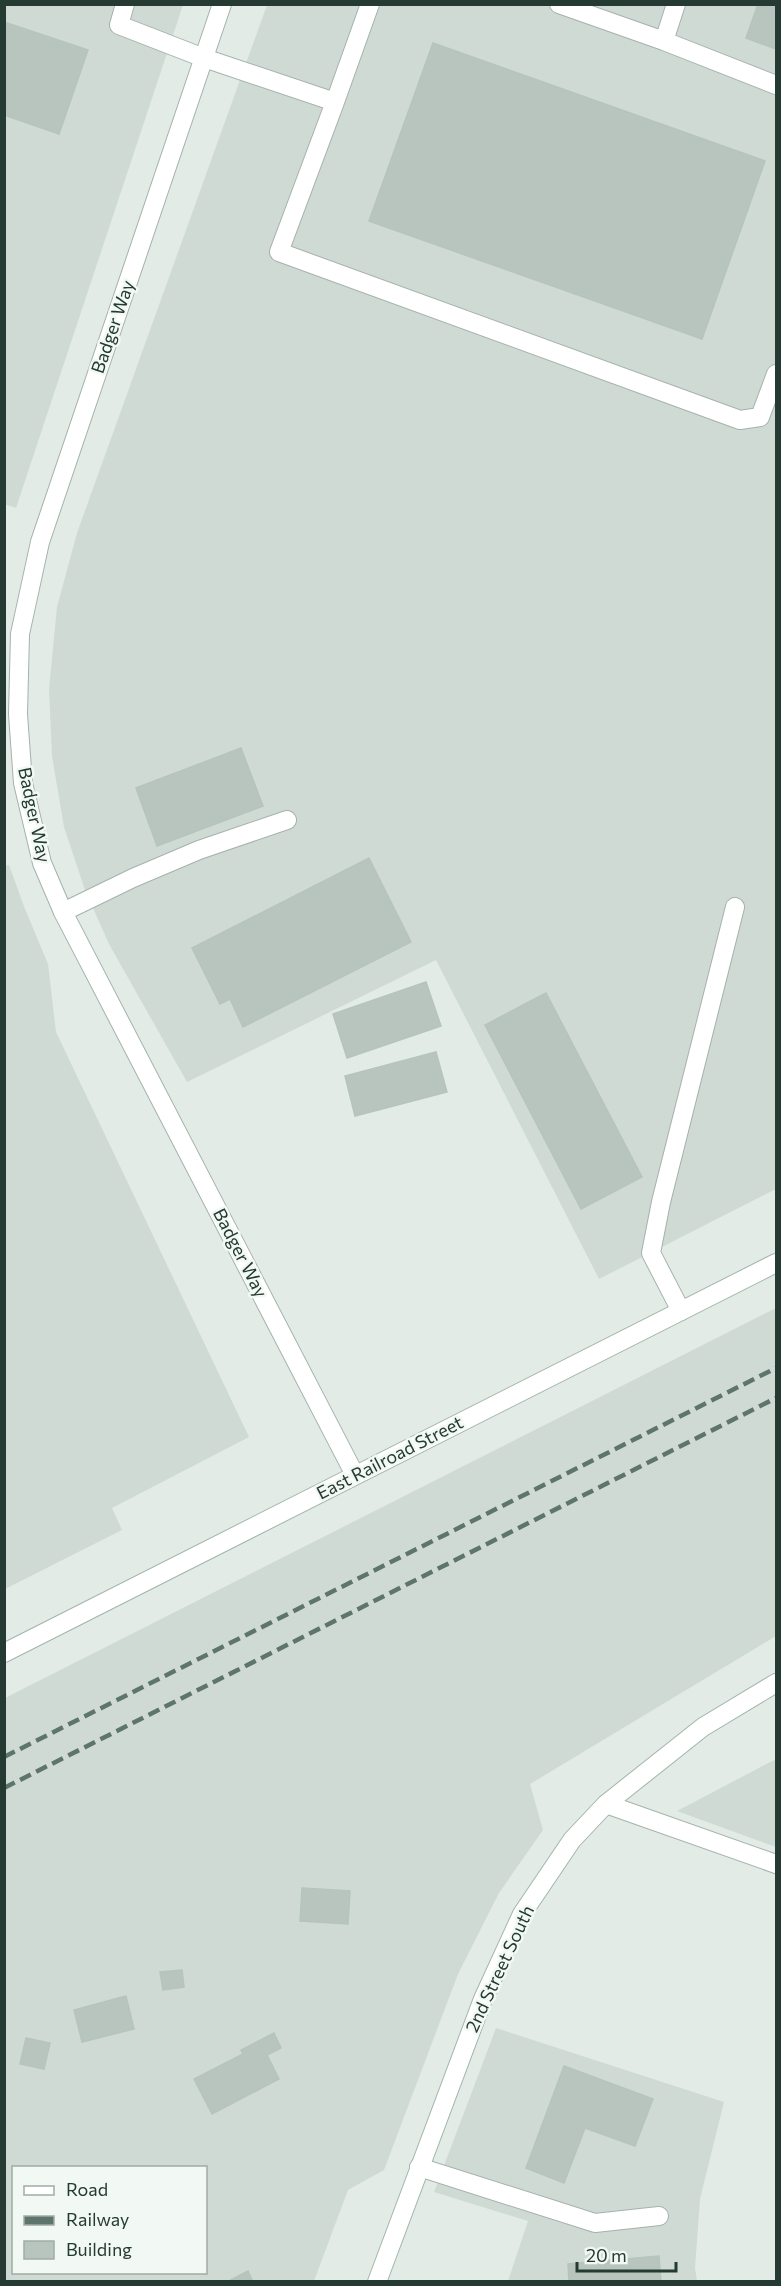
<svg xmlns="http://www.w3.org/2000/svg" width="781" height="2286" viewBox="0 0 781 2286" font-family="Commissioner,sans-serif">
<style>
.built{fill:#d0dad5;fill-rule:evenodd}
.building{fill:#b8c5bf;stroke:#b5c4bc;stroke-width:1.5}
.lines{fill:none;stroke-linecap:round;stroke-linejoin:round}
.lane-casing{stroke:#a5b2ac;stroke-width:20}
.street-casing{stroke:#a5b2ac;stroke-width:20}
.secondary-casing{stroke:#a2b5ac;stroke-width:20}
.lane{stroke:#fff;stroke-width:18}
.street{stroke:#fff;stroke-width:18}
.secondary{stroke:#fff;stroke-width:18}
.rail{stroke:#5e756d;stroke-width:4.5;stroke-dasharray:12 6;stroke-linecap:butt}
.labels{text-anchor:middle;stroke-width:5;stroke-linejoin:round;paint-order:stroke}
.street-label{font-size:18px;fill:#243a32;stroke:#f2f8f4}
</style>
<rect width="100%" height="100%" fill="#e2ebe6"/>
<path class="built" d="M 4,5 L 183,5 L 16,508 L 4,504 Z
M 267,5 L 776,5 L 776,1189 L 599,1279 L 436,960 L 187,1082 L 109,944 L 85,890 L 64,827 L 52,756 L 49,689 L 57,607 L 77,533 Z
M 9,865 L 25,909 L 48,964 L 56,1032 L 249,1437 L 112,1508 L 122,1530 L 5,1589 L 4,866 Z
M 776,1308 L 776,1636 L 530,1784 L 543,1830 L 499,1893 L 458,1974 L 384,2170 L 348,2190 L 314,2281 L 5,2282 L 5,1698 ZM 14,2168 L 206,2168 L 206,2272 L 14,2272 Z
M 776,1759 L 776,1847 L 677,1811 Z
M 496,2028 L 724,2102 L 700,2199 L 695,2268 L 697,2281 L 508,2281 L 528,2221 L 434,2192 Z"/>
<path class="building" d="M 758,4 L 776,4 L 776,49 L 746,38 Z
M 4,22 L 88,50 L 59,134 L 4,115 Z
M 433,43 L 765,161 L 702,339 L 369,221 Z
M 241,748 L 263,806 L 157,846 L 136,788 Z
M 369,858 L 411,942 L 243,1027 L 230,999 L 220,1004 L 192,948 Z
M 426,982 L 441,1026 L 347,1058 L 333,1014 Z
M 546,993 L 642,1177 L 581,1209 L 485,1025 Z
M 436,1052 L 447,1092 L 355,1116 L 345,1076 Z
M 302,1888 L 350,1891 L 348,1924 L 300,1921 Z
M 182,1970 L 184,1987 L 163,1990 L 160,1972 Z
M 126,1996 L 134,2029 L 82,2042 L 74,2010 Z
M 274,2033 L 281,2048 L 267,2055 L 279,2079 L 212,2114 L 194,2079 L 243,2054 L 241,2050 Z
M 26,2038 L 50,2043 L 44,2069 L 20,2064 Z
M 564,2066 L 653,2099 L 635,2146 L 585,2128 L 564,2183 L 526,2168 Z
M 659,2256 L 661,2282 L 569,2282 L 568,2264 Z
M 248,2271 L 253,2282 L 227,2282 Z"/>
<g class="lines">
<defs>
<path id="lane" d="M 125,4 L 119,25 L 204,58 L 335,102 L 370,4
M 559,4 L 664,41 L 776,85
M 664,41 L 676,4
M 335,102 L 279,252 L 740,420 L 760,417 L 776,374
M 63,912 L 133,878 L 199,850 L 287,820
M 681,1311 L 651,1253 L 661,1202 L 735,907
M 606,1804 L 776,1864
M 419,2167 L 595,2223 L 659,2216"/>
<path id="street" d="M 222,4 L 40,542 L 20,634 L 18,714 L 23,783 L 42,863 L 63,912 L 355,1475"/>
<path id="secondary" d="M 4,1653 L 776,1263
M 377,2282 L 483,1999 L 522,1914 L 572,1840 L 606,1804 L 703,1727 L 776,1683"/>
</defs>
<use href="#lane" class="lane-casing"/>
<use href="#street" class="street-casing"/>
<use href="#secondary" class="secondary-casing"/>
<use href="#lane" class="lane"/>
<use href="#street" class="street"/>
<use href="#secondary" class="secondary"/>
<path class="rail" d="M 4,1757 L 776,1368
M 4,1788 L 776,1398"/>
</g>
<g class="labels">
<g class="street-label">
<text transform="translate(113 327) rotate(-71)" y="6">Badger Way</text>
<text transform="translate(34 815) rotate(78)" y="6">Badger Way</text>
<text transform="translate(240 1253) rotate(63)" y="6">Badger Way</text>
<text transform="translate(390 1458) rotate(-27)" y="6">East Railroad Street</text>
<text transform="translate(500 1969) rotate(-65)" y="6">2nd Street South</text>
</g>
</g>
<rect width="781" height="2286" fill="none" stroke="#243a32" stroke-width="12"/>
<rect x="12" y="2166" width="195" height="108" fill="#f2f8f4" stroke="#a0aca6" stroke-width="1.5"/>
<rect x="24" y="2186" width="30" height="9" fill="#ffffff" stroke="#a0aca6" stroke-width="1.5"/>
<text x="66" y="2196" font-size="18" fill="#243a32">Road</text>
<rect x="24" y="2216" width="30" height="9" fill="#5e756d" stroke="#a0aca6" stroke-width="1.5"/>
<text x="66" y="2226" font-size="18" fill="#243a32">Railway</text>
<rect x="24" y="2241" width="30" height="18" fill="#b8c5bf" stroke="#a0aca6" stroke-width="1.5"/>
<text x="66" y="2256" font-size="18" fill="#243a32">Building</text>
<path d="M577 2262v9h99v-9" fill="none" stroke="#243a32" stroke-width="3"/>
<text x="586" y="2262" font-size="18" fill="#243a32" stroke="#f2f8f4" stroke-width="4.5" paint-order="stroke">20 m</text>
</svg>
